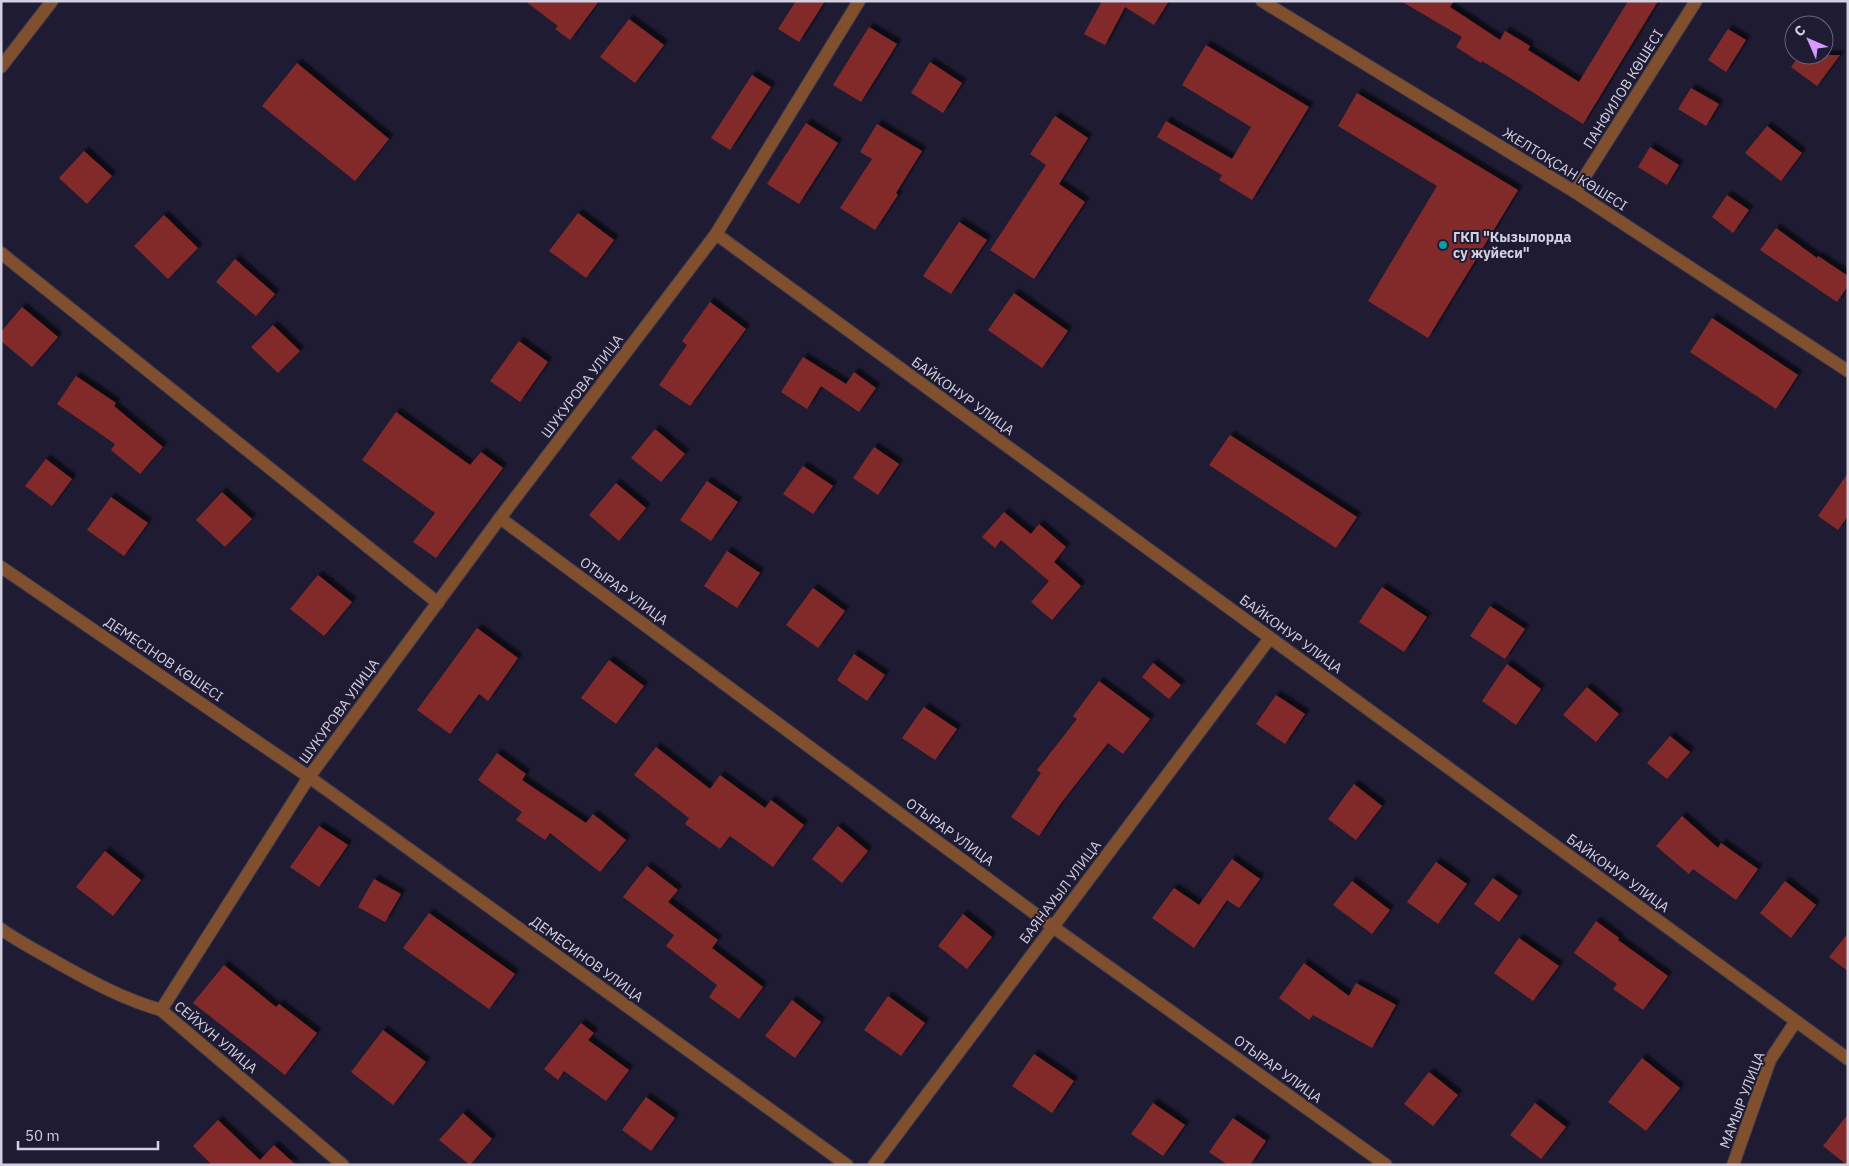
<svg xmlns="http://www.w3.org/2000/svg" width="1849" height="1166" viewBox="0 0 1849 1166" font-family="'IBM Plex Sans',sans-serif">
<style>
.building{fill:#822b2b;filter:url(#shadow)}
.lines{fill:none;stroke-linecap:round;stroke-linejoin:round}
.minor-casing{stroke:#3c384f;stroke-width:14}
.tertiary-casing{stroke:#3c384f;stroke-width:14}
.minor{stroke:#80502e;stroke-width:12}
.tertiary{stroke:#80502e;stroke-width:12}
.culture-dot{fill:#0f9aa8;stroke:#1f1b33;stroke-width:2}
.labels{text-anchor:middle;stroke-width:4;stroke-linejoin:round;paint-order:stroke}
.street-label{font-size:14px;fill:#d2d0e1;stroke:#1f1b33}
.poi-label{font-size:14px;font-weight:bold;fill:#d2d0e1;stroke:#1f1b33;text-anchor:start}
</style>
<defs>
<filter id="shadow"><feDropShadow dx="4.5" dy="-4.5" stdDeviation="1" flood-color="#0009"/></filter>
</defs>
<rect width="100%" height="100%" fill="#1f1b33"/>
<path class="building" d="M 525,1 L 599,1 L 570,40 L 555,29 L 558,26 Z
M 796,1 L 825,1 L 799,42 L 778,29 Z
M 1102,1 L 1169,1 L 1154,25 L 1125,7 L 1105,45 L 1084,34 Z
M 1401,1 L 1454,1 L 1450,7 L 1500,40 L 1505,31 L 1530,46 L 1528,50 L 1579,82 L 1628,1 L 1658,1 L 1583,124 L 1507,76 L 1482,61 L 1481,63 L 1456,47 L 1462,37 Z
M 629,19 L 664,45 L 635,83 L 600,57 Z
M 869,27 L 897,44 L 861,102 L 833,85 Z
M 1728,29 L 1746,40 L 1726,72 L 1708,60 Z
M 1206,45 L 1309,107 L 1252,200 L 1219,180 L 1222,175 L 1157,137 L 1166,121 L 1232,159 L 1251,127 L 1182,85 Z
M 1800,55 L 1840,55 L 1817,86 L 1791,67 Z
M 930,62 L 962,83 L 943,113 L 911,93 Z
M 297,63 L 389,139 L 355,181 L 262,106 Z
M 752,75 L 771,87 L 730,150 L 711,138 Z
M 1691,88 L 1719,104 L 1706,126 L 1678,109 Z
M 1357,93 L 1518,190 L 1428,338 L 1368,301 L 1437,186 L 1338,126 Z
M 1055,116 L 1088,138 L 1059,184 L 1085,202 L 1034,279 L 990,250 L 1046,165 L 1030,154 Z
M 806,123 L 838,143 L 799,204 L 767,184 Z
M 877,124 L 922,151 L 896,193 L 898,195 L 875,230 L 840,208 L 872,159 L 860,152 Z
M 1767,126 L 1802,153 L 1781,181 L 1745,153 Z
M 1650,147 L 1679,165 L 1667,185 L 1638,167 Z
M 84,151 L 112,176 L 87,204 L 59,178 Z
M 1727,195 L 1749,210 L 1733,233 L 1712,217 Z
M 578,213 L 614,240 L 586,278 L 549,251 Z
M 164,215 L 198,248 L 168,279 L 134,246 Z
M 959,222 L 987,240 L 951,294 L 923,276 Z
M 1776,228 L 1817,258 L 1818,256 L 1848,276 L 1848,286 L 1837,302 L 1760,250 Z
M 235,259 L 275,294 L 256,316 L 216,282 Z
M 1014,293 L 1068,331 L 1042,368 L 988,330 Z
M 710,302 L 746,329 L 690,406 L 659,385 L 687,345 L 682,341 Z
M 22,307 L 58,337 L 32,367 L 1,341 L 1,332 Z
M 1712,318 L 1798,375 L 1776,409 L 1690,352 Z
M 273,325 L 300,351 L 278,373 L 251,347 Z
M 519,341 L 548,362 L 520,402 L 490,381 Z
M 803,357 L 846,384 L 854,372 L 876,388 L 859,412 L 821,386 L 807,409 L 781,392 Z
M 76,376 L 116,403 L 114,406 L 163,447 L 140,474 L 111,450 L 115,444 L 57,404 Z
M 396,412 L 470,465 L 481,452 L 503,468 L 436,558 L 413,542 L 435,513 L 362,460 Z
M 655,429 L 685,454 L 661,482 L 631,458 Z
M 1230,435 L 1357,517 L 1336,548 L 1209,465 Z
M 874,447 L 899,464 L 878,495 L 853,478 Z
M 46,459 L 72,479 L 52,506 L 25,486 Z
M 803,466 L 833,486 L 813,514 L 783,494 Z
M 1848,473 L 1848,516 L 1838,530 L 1818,516 Z
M 707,481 L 738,502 L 711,541 L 680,520 Z
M 616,483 L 646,508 L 619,541 L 589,515 Z
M 222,492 L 252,519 L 225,547 L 196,520 Z
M 111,497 L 148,523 L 124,556 L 87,530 Z
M 1004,512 L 1031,534 L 1039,524 L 1066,547 L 1054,562 L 1081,586 L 1052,620 L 1031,602 L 1049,581 L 1001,540 L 995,548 L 982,537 Z
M 727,551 L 760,573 L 737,608 L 704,586 Z
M 318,575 L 352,602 L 324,636 L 290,609 Z
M 1382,587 L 1427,617 L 1404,652 L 1359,622 Z
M 813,588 L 845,611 L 818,648 L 786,625 Z
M 1490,606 L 1525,629 L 1505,659 L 1470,636 Z
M 477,628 L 518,658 L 488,701 L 479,694 L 450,734 L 417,710 Z
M 854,654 L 885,675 L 867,701 L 837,680 Z
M 609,660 L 644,686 L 616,724 L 581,698 Z
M 1153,663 L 1181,685 L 1169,699 L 1142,677 Z
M 1507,664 L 1541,689 L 1516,725 L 1482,701 Z
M 1099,681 L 1150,719 L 1123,754 L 1108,743 L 1061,803 L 1039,836 L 1011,817 L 1041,773 L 1037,770 L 1077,719 L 1073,716 Z
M 1587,687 L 1619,714 L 1596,742 L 1563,715 Z
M 1276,695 L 1305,714 L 1285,744 L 1256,724 Z
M 924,707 L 957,729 L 935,760 L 902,738 Z
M 1670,736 L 1690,752 L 1667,779 L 1647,763 Z
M 656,747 L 710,789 L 720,775 L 765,808 L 771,800 L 804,825 L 773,867 L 730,836 L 720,849 L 685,824 L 689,818 L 634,775 Z
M 497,753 L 526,774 L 522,780 L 586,823 L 593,814 L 626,840 L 600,872 L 550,833 L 545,840 L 516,820 L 522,812 L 478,780 Z
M 1354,784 L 1382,806 L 1356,840 L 1328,819 Z
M 1682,816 L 1718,848 L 1721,843 L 1758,869 L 1736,900 L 1693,869 L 1689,874 L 1656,846 Z
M 319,826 L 348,845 L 319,887 L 290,867 Z
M 838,826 L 868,851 L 842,883 L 812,859 Z
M 105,851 L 141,880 L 113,916 L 76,887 Z
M 1232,859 L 1260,879 L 1239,908 L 1227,900 L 1194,948 L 1152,918 L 1174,888 L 1199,905 Z
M 1436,862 L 1467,884 L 1438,924 L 1407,902 Z
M 647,866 L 678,890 L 668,902 L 718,940 L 712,948 L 763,987 L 739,1019 L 709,997 L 717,985 L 666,946 L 674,935 L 623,897 Z
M 1493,878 L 1518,896 L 1499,922 L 1474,904 Z
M 374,879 L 401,894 L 385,922 L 358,907 Z
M 1352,881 L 1390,910 L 1372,934 L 1333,905 Z
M 1785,881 L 1816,905 L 1791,938 L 1760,913 Z
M 429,913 L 515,974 L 489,1009 L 403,948 Z
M 963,914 L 992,937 L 967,969 L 938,946 Z
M 1596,921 L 1619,938 L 1618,940 L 1668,976 L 1643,1010 L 1613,989 L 1617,984 L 1574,953 Z
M 1848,933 L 1848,971 L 1829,957 Z
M 1519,938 L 1559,966 L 1533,1001 L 1494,973 Z
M 1304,963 L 1349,996 L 1356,983 L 1396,1005 L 1372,1048 L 1313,1015 L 1309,1020 L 1279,998 Z
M 224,965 L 276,1007 L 279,1004 L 317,1033 L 285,1075 L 193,1003 Z
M 888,996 L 925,1023 L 901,1056 L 864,1030 Z
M 792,1000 L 821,1022 L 795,1058 L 765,1036 Z
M 581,1023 L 594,1033 L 588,1040 L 629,1070 L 606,1101 L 564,1071 L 558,1080 L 544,1069 Z
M 383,1030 L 426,1062 L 393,1105 L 351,1072 Z
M 1034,1054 L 1074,1081 L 1052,1113 L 1012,1086 Z
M 1642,1058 L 1680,1088 L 1646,1131 L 1608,1102 Z
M 1429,1072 L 1458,1095 L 1433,1126 L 1404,1104 Z
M 646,1097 L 675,1118 L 651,1151 L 622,1130 Z
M 1153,1103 L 1185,1125 L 1163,1156 L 1131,1134 Z
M 1535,1103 L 1566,1127 L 1541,1159 L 1510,1135 Z
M 463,1113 L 492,1139 L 470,1165 L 439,1140 Z
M 1848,1114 L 1848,1165 L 1847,1165 L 1823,1146 Z
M 1233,1118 L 1266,1141 L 1250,1165 L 1228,1165 L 1209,1152 Z
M 218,1120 L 260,1160 L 274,1145 L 296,1165 L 212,1165 L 193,1146 Z"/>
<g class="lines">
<defs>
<path id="minor" d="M 1575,192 L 1696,1
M 716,234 L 1848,1059
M 1,253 L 438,603
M 500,518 L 1053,927 L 1386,1165
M 1,567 L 309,777 L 847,1165
M 1,929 C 19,942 39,952 58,963 C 92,982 123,999 161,1010 L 343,1165
M 161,1010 L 309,777 L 500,518 L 716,234 L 859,1
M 874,1165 L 1270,638
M 1733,1165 L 1770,1060 L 1796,1021"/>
<path id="tertiary" d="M 1262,1 L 1575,192 L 1848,371
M 1,67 L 52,1"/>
</defs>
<use href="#minor" class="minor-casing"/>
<use href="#tertiary" class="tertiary-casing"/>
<use href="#minor" class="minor"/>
<use href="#tertiary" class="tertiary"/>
</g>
<circle class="culture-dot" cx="1443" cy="245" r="5"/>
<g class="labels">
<g class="street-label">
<text transform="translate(1623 89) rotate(-58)" y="5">ПАНФИЛОВ КӨШЕСІ</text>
<text transform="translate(1565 169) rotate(32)" y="5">ЖЕЛТОҚСАН КӨШЕСІ</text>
<text transform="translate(582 386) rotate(-53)" y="5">ШУКУРОВА УЛИЦА</text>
<text transform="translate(963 396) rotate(36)" y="5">БАЙКОНУР УЛИЦА</text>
<text transform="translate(624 591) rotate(36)" y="5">ОТЫРАР УЛИЦА</text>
<text transform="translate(1291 634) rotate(36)" y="5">БАЙКОНУР УЛИЦА</text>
<text transform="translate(164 659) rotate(34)" y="5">ДЕМЕСІНОВ КӨШЕСІ</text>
<text transform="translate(339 711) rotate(-54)" y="5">ШУКУРОВА УЛИЦА</text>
<text transform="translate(950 832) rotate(36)" y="5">ОТЫРАР УЛИЦА</text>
<text transform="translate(1618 873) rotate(36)" y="5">БАЙКОНУР УЛИЦА</text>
<text transform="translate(1060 892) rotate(-53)" y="5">БАЯНАУЫЛ УЛИЦА</text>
<text transform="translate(587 959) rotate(36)" y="5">ДЕМЕСИНОВ УЛИЦА</text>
<text transform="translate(216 1037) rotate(40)" y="5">СЕЙХУН УЛИЦА</text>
<text transform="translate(1278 1069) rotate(36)" y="5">ОТЫРАР УЛИЦА</text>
<text transform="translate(1742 1100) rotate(-69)" y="5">МАМЫР УЛИЦА</text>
</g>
<g class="poi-label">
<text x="1453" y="242">ГКП "Кызылорда<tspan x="1453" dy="16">су жуйеси"</tspan></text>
</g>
</g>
<rect width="1849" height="1166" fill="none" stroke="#d2d0e1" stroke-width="5"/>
<g transform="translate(1809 40) rotate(315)"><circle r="24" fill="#1f1b33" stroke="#676379"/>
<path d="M0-4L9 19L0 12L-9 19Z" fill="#d69bfa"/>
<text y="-8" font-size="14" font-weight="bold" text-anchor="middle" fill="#d2d0e1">С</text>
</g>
<path d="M18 1141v8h140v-8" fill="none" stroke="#d2d0e1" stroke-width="2.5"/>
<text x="25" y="1141" font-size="15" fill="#d2d0e1" stroke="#1f1b33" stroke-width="4" paint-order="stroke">50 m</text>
</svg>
